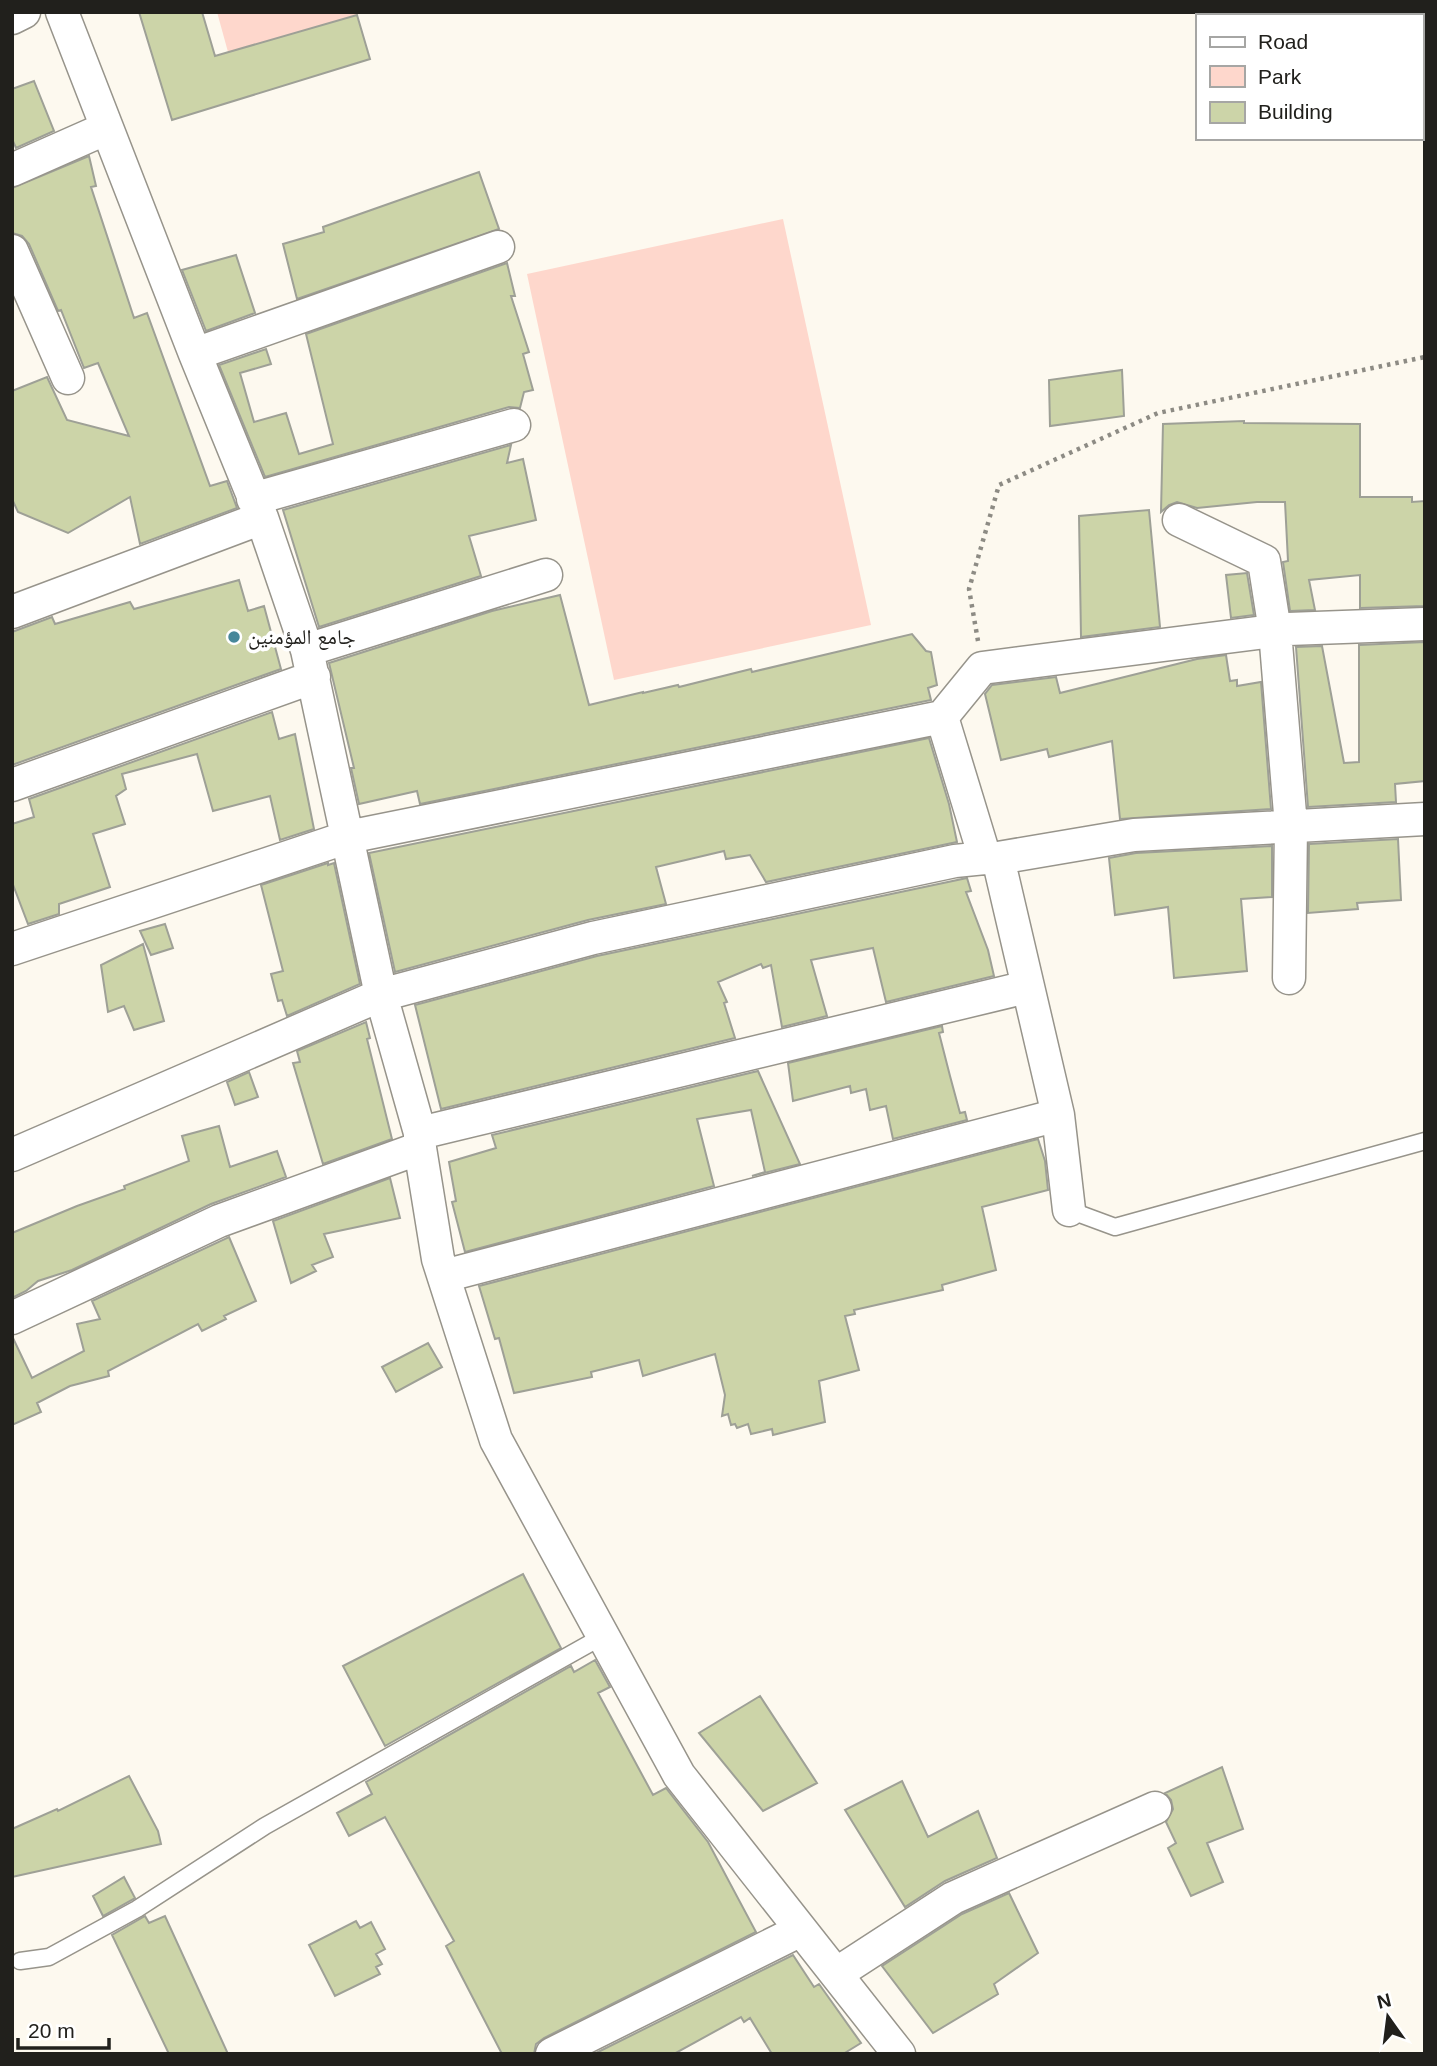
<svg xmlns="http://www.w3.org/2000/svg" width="1437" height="2066" viewBox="0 0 1437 2066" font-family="Helvetica,'Noto Naskh Arabic',sans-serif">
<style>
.green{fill:#fed7cc}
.building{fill:#ccd4a8;stroke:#9ea096;stroke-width:2}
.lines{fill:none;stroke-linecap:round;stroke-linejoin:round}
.service-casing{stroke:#97948b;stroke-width:19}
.minor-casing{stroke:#97948b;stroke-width:35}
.path{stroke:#8d8b84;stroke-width:4.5;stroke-dasharray:3.5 5;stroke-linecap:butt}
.service{stroke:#fff;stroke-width:16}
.minor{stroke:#fff;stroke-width:32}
.poi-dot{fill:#47879a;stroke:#fff;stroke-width:2.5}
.labels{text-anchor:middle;stroke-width:7;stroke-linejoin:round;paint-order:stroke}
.poi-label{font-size:21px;fill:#21201c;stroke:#fff;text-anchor:start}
</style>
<rect width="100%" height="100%" fill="#fdf9ef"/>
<path class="green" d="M 217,12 L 366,12 L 228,52 Z
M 783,219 L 871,625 L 614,680 L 527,274 Z"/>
<path class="building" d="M 139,12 L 202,12 L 215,56 L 357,15 L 370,59 L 172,120 Z
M 34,81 L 54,131 L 16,148 L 12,139 L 12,89 Z
M 89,156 L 96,186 L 91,187 L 134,318 L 147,313 L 210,486 L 227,481 L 237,508 L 140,544 L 130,497 L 68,533 L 18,512 L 12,499 L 12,391 L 47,377 L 67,420 L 129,436 L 98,363 L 84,368 L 61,310 L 58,311 L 29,244 L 22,236 L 12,233 L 12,188 Z
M 479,172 L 499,229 L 297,299 L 283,244 L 324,232 L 323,227 Z
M 236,255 L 255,313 L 206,331 L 182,270 Z
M 507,263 L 515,296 L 511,296 L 529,352 L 523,354 L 533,390 L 524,392 L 520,408 L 509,407 L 265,477 L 219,365 L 266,349 L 271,364 L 240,373 L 254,422 L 286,413 L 299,454 L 333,444 L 306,334 Z
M 1122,370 L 1124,416 L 1050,426 L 1049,380 Z
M 1244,421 L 1244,423 L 1360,424 L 1360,497 L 1412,497 L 1412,502 L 1425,501 L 1425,606 L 1360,608 L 1360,575 L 1309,580 L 1315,610 L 1290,611 L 1283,562 L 1288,561 L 1285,502 L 1257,502 L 1197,508 L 1177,502 L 1169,505 L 1161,512 L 1163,424 Z
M 511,445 L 507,463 L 523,459 L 536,520 L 469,536 L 481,576 L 319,627 L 283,510 Z
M 1149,510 L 1160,627 L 1081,637 L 1079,516 Z
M 1247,573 L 1254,615 L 1231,618 L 1226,575 Z
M 239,580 L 248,611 L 264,606 L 281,669 L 12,765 L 12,632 L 52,617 L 55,624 L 130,602 L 134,609 Z
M 560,595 L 589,705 L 643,692 L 643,693 L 678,685 L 679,687 L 751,669 L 752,672 L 912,634 L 926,651 L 931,652 L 937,685 L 928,688 L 931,700 L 420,804 L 417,791 L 359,804 L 351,768 L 354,768 L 329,663 L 492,611 Z
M 1425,642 L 1425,781 L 1395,784 L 1396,802 L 1308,807 L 1296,647 L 1322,646 L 1344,763 L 1359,762 L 1359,645 Z
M 1226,655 L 1230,681 L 1237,680 L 1237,686 L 1261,682 L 1271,809 L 1120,819 L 1112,741 L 1049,757 L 1047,749 L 1001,760 L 985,694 L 992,685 L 1056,677 L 1060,693 L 1197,659 Z
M 272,712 L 279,739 L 295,734 L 314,829 L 280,840 L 270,796 L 213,811 L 197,754 L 122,774 L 126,789 L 116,796 L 125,824 L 93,834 L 110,887 L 59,904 L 59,914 L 28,924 L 12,882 L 12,824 L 34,817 L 29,799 Z
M 929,738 L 949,804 L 957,842 L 766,882 L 750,855 L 726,859 L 724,851 L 656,867 L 666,904 L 588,920 L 395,972 L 369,853 Z
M 1398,839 L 1401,900 L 1357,903 L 1358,909 L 1308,913 L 1309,844 Z
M 1272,846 L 1272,897 L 1241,899 L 1247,971 L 1174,978 L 1168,907 L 1115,915 L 1109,858 L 1136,853 Z
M 328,863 L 328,865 L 334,863 L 360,984 L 287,1016 L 282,1000 L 278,1001 L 271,974 L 283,971 L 261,885 Z
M 967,878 L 971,891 L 966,892 L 988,950 L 994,976 L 886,1002 L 873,948 L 811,960 L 827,1016 L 782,1027 L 771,965 L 763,968 L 761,964 L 718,982 L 727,1002 L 724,1003 L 735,1038 L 441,1109 L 415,1005 L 597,956 Z
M 165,924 L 173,948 L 151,955 L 140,931 Z
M 143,944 L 164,1021 L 134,1030 L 124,1006 L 108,1012 L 101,965 Z
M 366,1022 L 370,1038 L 367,1039 L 392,1139 L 323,1164 L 293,1063 L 300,1062 L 297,1051 Z
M 942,1026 L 943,1032 L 939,1033 L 950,1076 L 960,1113 L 965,1112 L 967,1120 L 893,1139 L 886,1106 L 870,1110 L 866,1089 L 851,1093 L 850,1086 L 793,1101 L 788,1063 Z
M 758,1071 L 800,1164 L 752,1176 L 765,1172 L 751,1110 L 697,1119 L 714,1186 L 465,1252 L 452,1202 L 456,1201 L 449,1162 L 496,1148 L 492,1135 Z
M 249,1072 L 258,1097 L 235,1105 L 227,1082 Z
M 219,1126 L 230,1167 L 277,1151 L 286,1177 L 211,1204 L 72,1270 L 38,1281 L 26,1291 L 12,1298 L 12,1233 L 77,1206 L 125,1189 L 124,1186 L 189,1161 L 182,1136 Z
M 1038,1139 L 1045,1161 L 1048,1190 L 982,1207 L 996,1270 L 942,1285 L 943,1290 L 854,1310 L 855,1314 L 845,1316 L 859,1370 L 819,1381 L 825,1422 L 773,1435 L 772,1429 L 751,1434 L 748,1424 L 737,1428 L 735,1424 L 731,1425 L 728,1414 L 722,1416 L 725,1395 L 715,1354 L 643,1376 L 639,1360 L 591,1372 L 592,1377 L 514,1393 L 499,1338 L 495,1339 L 479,1286 Z
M 390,1178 L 400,1218 L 324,1234 L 333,1257 L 312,1265 L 316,1271 L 291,1283 L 273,1221 Z
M 229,1237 L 256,1301 L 224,1316 L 226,1319 L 202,1331 L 198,1324 L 108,1371 L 109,1376 L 70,1386 L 37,1403 L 41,1412 L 12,1425 L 12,1336 L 32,1378 L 84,1351 L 77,1324 L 100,1319 L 92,1301 Z
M 428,1343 L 442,1367 L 396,1392 L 382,1367 Z
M 523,1574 L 561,1648 L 385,1746 L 343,1666 Z
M 595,1660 L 610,1687 L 598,1693 L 653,1795 L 666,1788 L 708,1842 L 756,1932 L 544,2038 L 536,2044 L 534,2054 L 502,2054 L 446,1946 L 454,1941 L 385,1817 L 349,1836 L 337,1813 L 372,1794 L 366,1782 L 571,1666 L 574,1672 Z
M 760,1696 L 817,1783 L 763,1811 L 699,1733 Z
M 1222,1767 L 1243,1829 L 1207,1843 L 1223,1882 L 1191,1896 L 1168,1848 L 1176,1843 L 1166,1822 L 1173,1809 L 1171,1800 L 1165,1793 Z
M 129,1776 L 158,1831 L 161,1844 L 12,1877 L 12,1829 L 57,1809 L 58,1811 Z
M 902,1781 L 928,1837 L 978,1811 L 997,1858 L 945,1881 L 905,1907 L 845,1810 Z
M 124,1877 L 135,1898 L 103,1916 L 93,1896 Z
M 1009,1893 L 1038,1953 L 994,1984 L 998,1994 L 933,2033 L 882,1966 L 962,1914 Z
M 145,1916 L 149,1923 L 165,1916 L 228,2054 L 169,2054 L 112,1935 Z
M 356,1921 L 360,1928 L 371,1922 L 385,1949 L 376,1954 L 382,1964 L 376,1967 L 380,1974 L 335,1996 L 309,1945 Z
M 793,1955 L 814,1987 L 819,1984 L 861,2043 L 843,2054 L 772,2054 L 750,2018 L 744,2022 L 741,2017 L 674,2054 L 594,2054 Z"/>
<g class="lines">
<defs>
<path id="service" d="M 1069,1210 L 1115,1227 L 1425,1141
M 20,1961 L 49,1957 L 137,1909 L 265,1826 L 603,1636"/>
<path id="minor" d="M 62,12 L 195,354 L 262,518 L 307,650 L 381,995 L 420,1133 L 420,1148 L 438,1259 L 496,1440 L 679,1775 L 899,2054
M 12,18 L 24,12
M 12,170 L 107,128
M 12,251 L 68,378
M 195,354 L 498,247
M 253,499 L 514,425
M 1179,520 L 1264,561 L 1275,631 L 1291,826 L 1289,978
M 12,612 L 262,518
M 307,650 L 546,575
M 12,785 L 314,677
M 985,858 L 998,858 L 1134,835 L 1425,819
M 998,858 L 1058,1115 L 1069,1210
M 12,949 L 348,837 L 942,717 L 982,668 L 1288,629 L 1425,624
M 420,1133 L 1027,987
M 12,1155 L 381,995 L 593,938 L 955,861 L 985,858 L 942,717
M 444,1276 L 1058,1115
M 12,1318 L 219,1221 L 420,1148
M 836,1974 L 953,1898 L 1155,1808
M 552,2054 L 801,1930"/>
</defs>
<use href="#service" class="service-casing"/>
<use href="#minor" class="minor-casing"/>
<path class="path" d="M 978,641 L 969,589 L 999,485 L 1158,413 L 1425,357"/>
<use href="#service" class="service"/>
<use href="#minor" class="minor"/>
</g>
<circle class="poi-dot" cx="234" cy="637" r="7"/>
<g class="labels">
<g class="poi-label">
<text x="248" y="644">جامع المؤمنين</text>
</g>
</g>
<rect width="1437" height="2066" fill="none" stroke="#21201c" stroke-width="28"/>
<rect x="1196" y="14" width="228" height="126" fill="#ffffff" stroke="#a6a6a4" stroke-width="2"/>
<rect x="1210" y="37" width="35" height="10" fill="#ffffff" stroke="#a6a6a4" stroke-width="2"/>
<text x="1258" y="49" font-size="21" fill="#21201c">Road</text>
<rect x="1210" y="66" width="35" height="21" fill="#fed7cc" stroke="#a6a6a4" stroke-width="2"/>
<text x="1258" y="84" font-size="21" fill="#21201c">Park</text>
<rect x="1210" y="102" width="35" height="21" fill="#ccd4a8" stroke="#a6a6a4" stroke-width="2"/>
<text x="1258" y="119" font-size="21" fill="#21201c">Building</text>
<g transform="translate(1388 2017) rotate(346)" stroke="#ffffff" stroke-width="5" paint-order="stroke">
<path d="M0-5L12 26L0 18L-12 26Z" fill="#21201c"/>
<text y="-10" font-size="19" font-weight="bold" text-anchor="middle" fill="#21201c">N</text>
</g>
<path d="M18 2038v10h91v-10" fill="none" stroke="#21201c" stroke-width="3.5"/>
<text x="28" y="2038" font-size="21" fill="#21201c" stroke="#ffffff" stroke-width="5" paint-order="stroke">20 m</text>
</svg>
